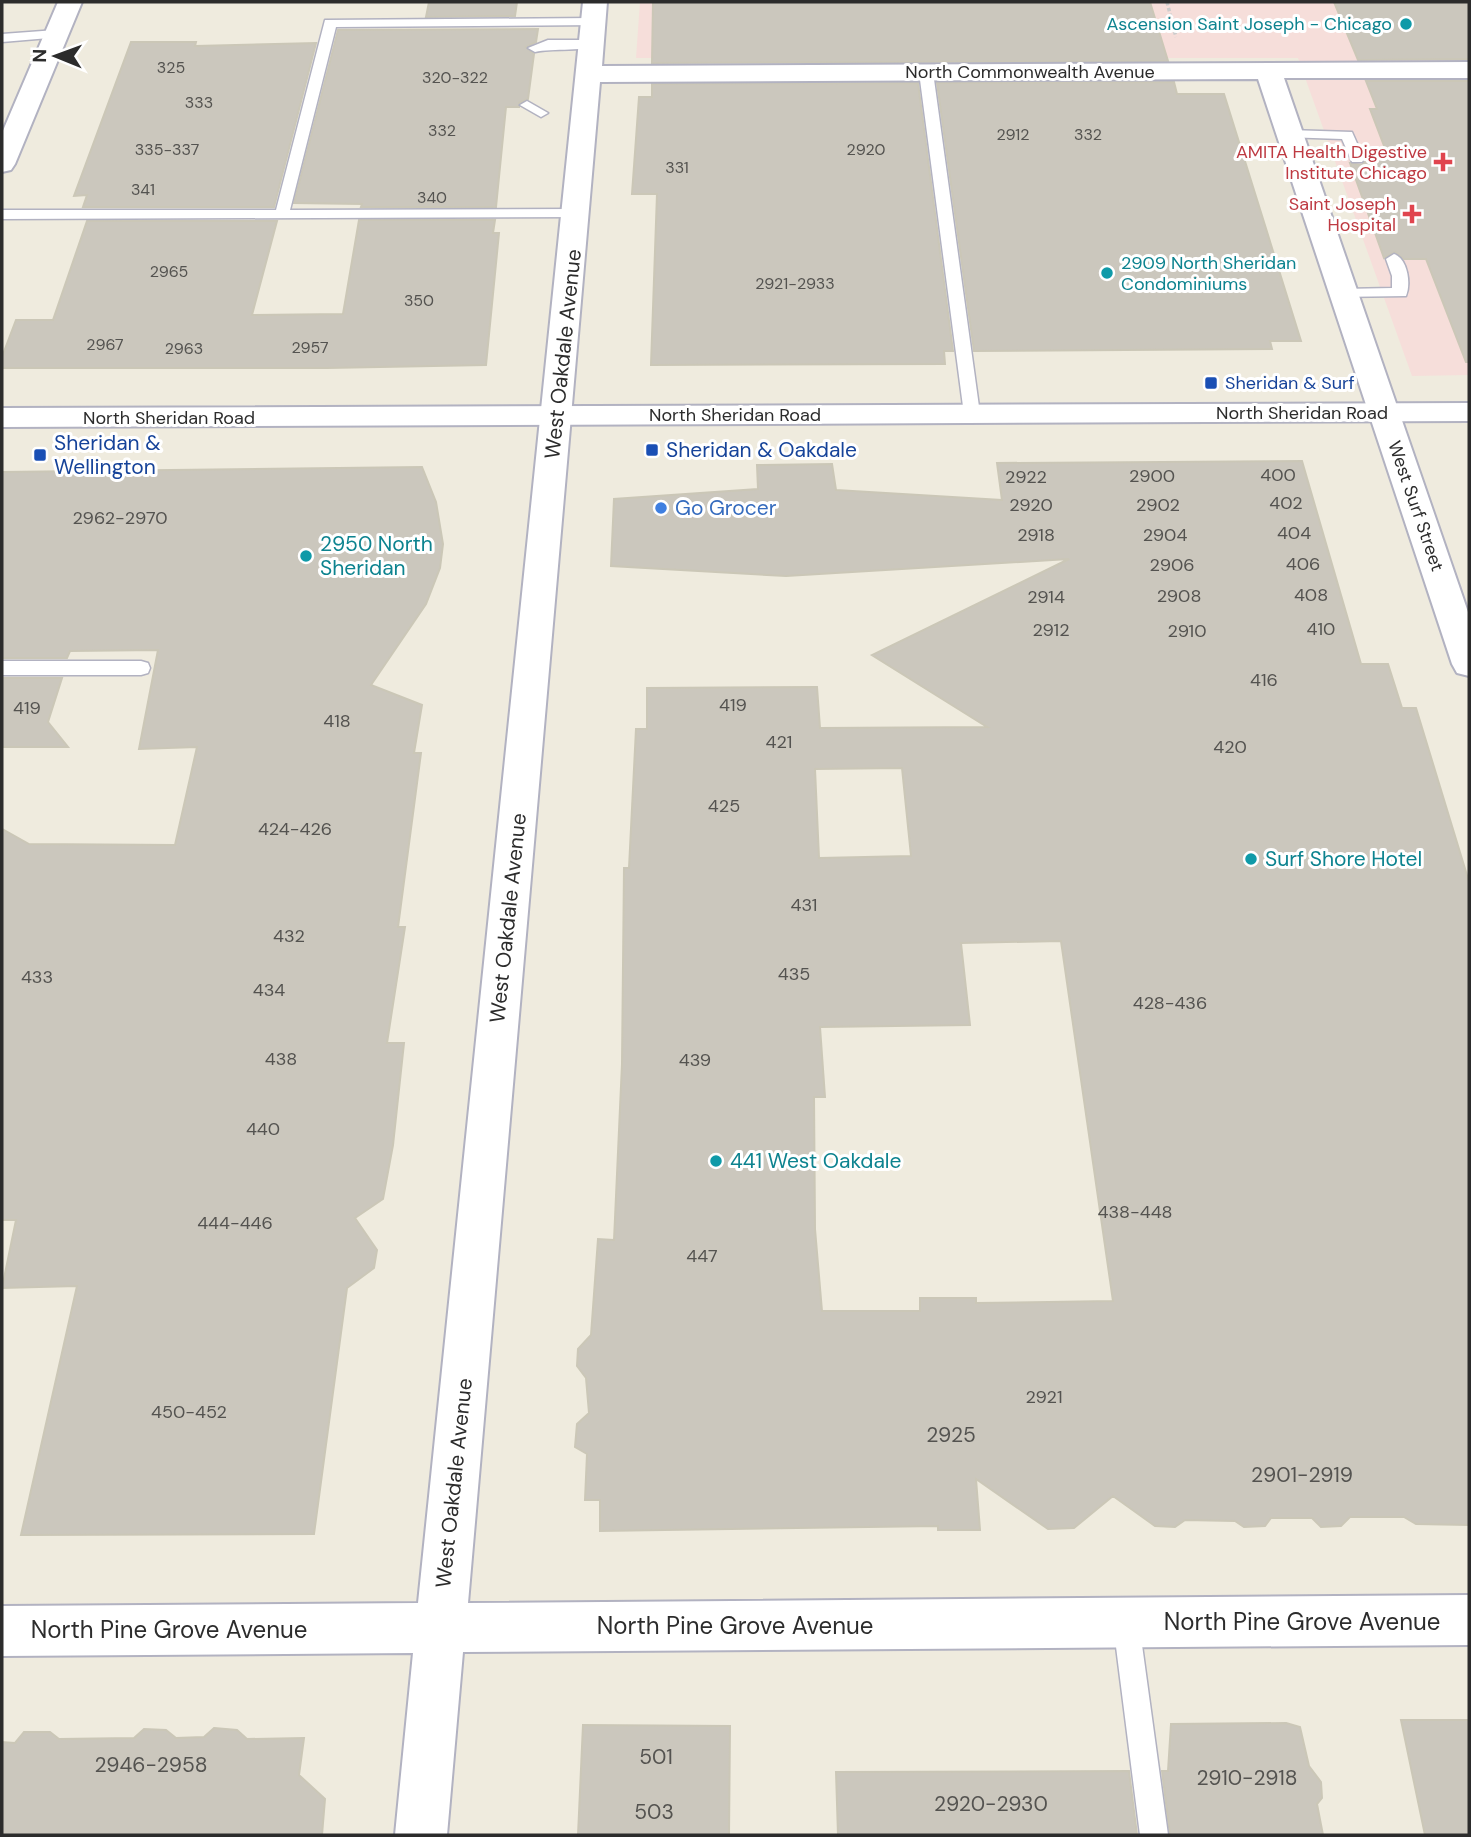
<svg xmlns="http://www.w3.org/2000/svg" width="1471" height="1837" viewBox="0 0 1471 1837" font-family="'DM Sans',sans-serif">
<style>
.medical{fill:#f6deda}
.building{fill:#cbc7bd;stroke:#cbc7b7;stroke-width:2;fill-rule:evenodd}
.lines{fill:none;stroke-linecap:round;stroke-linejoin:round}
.lane-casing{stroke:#b2b2c1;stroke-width:3}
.street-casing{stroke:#b2b2c1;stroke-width:4}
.secondary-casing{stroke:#b2b2c1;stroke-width:4}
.path{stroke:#ccc;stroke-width:3.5;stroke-dasharray:3.5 2.5;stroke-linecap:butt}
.lane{fill:#fff;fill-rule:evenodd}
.street{fill:#fff;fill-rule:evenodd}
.secondary{fill:#fff;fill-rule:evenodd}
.culture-dot{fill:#0f9aa8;stroke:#fff;stroke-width:2.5}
.health-dot{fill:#e0444e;stroke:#fff;stroke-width:2.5}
.transit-dot{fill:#1a4fb4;stroke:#fff;stroke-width:2.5}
.shop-dot{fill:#3f7fe0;stroke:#fff;stroke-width:2.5}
.labels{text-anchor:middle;stroke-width:6;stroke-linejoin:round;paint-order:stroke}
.far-number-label{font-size:16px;fill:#545350}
.far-culture-label{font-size:18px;fill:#0d838f;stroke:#fff;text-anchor:end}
.far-street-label{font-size:18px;fill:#2c2c2c;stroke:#fff}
.far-health-label{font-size:18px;fill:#be3a42;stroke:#fff;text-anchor:end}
.far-transit-label{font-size:18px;fill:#164399;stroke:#fff;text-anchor:start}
.number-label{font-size:18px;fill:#545350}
.street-label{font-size:21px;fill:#2c2c2c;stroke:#fff}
.transit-label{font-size:21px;fill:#164399;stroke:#fff;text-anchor:start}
.shop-label{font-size:21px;fill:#366cbe;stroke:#fff;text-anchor:start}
.culture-label{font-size:21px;fill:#0d838f;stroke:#fff;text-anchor:start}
.near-number-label{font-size:21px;fill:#545350}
.near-street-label{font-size:24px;fill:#2c2c2c;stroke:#fff}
</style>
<rect width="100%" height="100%" fill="#efebde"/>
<path class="medical" d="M 640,2 L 1469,2 L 1469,375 L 1412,376 L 1298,58 L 636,58 Z"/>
<path class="building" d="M 429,2 L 517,2 L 515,16 L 426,17 Z
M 653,2 L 1150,2 L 1168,61 L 652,63 Z
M 1334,2 L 1469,2 L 1469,59 L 1358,60 Z
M 538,29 L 536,42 L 526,47 L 534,54 L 528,99 L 519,103 L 519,107 L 506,107 L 496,207 L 361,207 L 362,204 L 294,203 L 338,30 Z
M 131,42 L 196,42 L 195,46 L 316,43 L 274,207 L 83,207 L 87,195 L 74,196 Z
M 1366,81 L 1469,81 L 1469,362 L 1466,362 L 1426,259 L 1404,259 L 1395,252 L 1384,258 L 1350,163 L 1362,165 L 1366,159 L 1389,159 L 1370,109 L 1377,109 Z
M 1174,82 L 1177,94 L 1224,94 L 1301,341 L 1270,341 L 1272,349 L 974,351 L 937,83 Z
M 918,83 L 953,351 L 944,351 L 945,364 L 651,365 L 657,194 L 632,194 L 639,97 L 652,97 L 652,84 Z
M 359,220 L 495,220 L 493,233 L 499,233 L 486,365 L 327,368 L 2,368 L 2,357 L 16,320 L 53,320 L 87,221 L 277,221 L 252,315 L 343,314 Z
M 1302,461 L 1361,664 L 1388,664 L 1402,708 L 1416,708 L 1469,882 L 1469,1525 L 1416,1524 L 1404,1517 L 1350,1517 L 1341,1526 L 1321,1527 L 1312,1518 L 1271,1518 L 1265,1526 L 1244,1527 L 1235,1521 L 1185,1520 L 1175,1527 L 1155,1526 L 1113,1496 L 1074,1528 L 1048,1529 L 976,1479 L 980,1530 L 938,1530 L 938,1526 L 600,1531 L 600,1500 L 585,1500 L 587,1454 L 575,1447 L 577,1424 L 589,1413 L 586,1378 L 577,1366 L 578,1349 L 591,1335 L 598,1239 L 614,1240 L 622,1064 L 624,868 L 629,868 L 636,729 L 647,729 L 647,688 L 817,687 L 820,728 L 987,727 L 872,655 L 1069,559 L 786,576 L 611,566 L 614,499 L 758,489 L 757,465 L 832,464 L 836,490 L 1002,500 L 997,463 ZM 902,768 L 911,856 L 819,858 L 815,769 ZM 1061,941 L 1113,1301 L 976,1303 L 976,1298 L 920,1298 L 920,1311 L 822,1311 L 815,1229 L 814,1097 L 825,1097 L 820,1027 L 970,1025 L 961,943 Z
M 422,467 L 436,502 L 443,544 L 440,568 L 426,604 L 371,685 L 422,705 L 414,753 L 421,753 L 398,927 L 405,927 L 387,1043 L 404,1043 L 393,1145 L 383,1199 L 355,1218 L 377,1250 L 374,1268 L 347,1288 L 314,1534 L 21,1535 L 77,1286 L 2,1288 L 16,1220 L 2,1220 L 2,829 L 29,844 L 175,845 L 197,747 L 139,749 L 158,650 L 70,651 L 67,658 L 2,658 L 2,472 Z
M 2,678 L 62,678 L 48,722 L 68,747 L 2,747 Z
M 1401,1720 L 1469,1720 L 1469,1835 L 1425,1835 Z
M 1286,1723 L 1300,1727 L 1309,1766 L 1321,1782 L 1322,1798 L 1317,1804 L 1323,1835 L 1170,1835 L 1162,1771 L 1168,1771 L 1171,1724 Z
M 583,1725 L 730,1726 L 729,1835 L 578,1835 Z
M 214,1728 L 237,1730 L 247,1739 L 304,1738 L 299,1775 L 325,1799 L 322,1835 L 2,1835 L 2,1742 L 15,1743 L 24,1732 L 50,1732 L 59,1739 L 134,1738 L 144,1729 L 166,1730 L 176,1738 L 204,1737 Z
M 1129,1771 L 1137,1835 L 838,1835 L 836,1772 Z"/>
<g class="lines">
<defs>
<path id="lane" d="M 594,18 L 599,19 L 599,25 L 336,27 L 290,210 L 576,209 L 584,214 L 581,217 L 2,219 L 2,210 L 276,210 L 325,20 Z
M 56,30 L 61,31 L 61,37 L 2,42 L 2,34 Z
M 548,40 L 592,40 L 599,44 C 588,52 552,48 535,52 L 528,48 Z
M 926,68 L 933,72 L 980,414 L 972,419 L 964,414 L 919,72 Z
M 527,101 L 548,113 L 541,117 L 520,105 Z
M 1289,130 L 1352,132 L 1364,159 L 1362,162 L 1352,162 L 1342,139 L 1284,137 L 1282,134 Z
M 1394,254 C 1408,259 1411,284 1406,296 L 1337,297 L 1335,294 L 1343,289 L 1392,288 L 1392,276 L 1386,259 Z
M 2,661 L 141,661 L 148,663 L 150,668 L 148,673 L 141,675 L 2,675 Z
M 1126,1610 L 1136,1613 L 1139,1623 L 1168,1835 L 1140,1835 L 1113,1623 L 1116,1613 Z"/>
<path id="street" d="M 58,2 L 82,2 L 15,164 L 11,170 L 2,172 L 2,133 Z
M 583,2 L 607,2 L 602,66 L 1469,62 L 1469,78 L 1284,78 L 1469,615 L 1469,676 L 1457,673 L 1452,664 L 1258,79 L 600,82 L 468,1603 L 1469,1595 L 1469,1645 L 463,1652 L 447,1835 L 395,1835 L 413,1653 L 2,1656 L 2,1606 L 418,1603 Z"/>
<path id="secondary" d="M 1469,403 L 1469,421 L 2,427 L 2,408 Z"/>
</defs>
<use href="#lane" class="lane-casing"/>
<use href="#street" class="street-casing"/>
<use href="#secondary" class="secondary-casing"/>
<path class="path" d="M 1167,2 L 1176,37"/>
<use href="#lane" class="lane"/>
<use href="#street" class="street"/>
<use href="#secondary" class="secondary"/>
</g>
<g class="culture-dot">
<circle cx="1406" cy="24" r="7"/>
<circle cx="1107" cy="273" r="7"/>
<circle cx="306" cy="556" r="7"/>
<circle cx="1251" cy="859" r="7"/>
<circle cx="716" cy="1161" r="7"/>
</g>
<g class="health-dot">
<path d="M1439.5 151.5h7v7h7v7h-7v7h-7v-7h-7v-7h7z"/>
<path d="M1408.5 203.5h7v7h7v7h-7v7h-7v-7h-7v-7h7z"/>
</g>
<g class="transit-dot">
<rect x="1204" y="376" width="14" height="14" rx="3.5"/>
<rect x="645" y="443" width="14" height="14" rx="3.5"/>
<rect x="33" y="448" width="14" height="14" rx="3.5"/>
</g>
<circle class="shop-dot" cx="661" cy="508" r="7"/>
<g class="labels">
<g class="far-number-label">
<text x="171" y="73">325</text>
<text x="455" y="83">320-322</text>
<text x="199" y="108">333</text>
<text x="442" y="136">332</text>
<text x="1013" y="140">2912</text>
<text x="1088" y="140">332</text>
<text x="167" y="155">335-337</text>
<text x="866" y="155">2920</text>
<text x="677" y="173">331</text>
<text x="143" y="195">341</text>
<text x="432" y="203">340</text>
<text x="169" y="277">2965</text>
<text x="795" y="289">2921-2933</text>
<text x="419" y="306">350</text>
<text x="105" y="350">2967</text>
<text x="310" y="353">2957</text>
<text x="184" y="354">2963</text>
</g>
<g class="far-culture-label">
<text x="1392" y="30">Ascension Saint Joseph - Chicago</text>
<text x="1121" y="269" text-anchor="start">2909 North Sheridan<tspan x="1121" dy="21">Condominiums</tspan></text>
</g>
<g class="far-street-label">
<text x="1030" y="78">North Commonwealth Avenue</text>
<text x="1302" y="419">North Sheridan Road</text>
<text x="735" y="421">North Sheridan Road</text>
<text x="169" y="424">North Sheridan Road</text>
<text transform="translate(1416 506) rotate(71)" y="6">West Surf Street</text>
</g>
<g class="far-health-label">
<text x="1427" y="158">AMITA Health Digestive<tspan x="1427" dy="21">Institute Chicago</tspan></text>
<text x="1396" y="210">Saint Joseph<tspan x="1396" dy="21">Hospital</tspan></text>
</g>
<g class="far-transit-label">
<text x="1225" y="389">Sheridan &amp; Surf</text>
</g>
<g class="number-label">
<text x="1278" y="481">400</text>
<text x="1152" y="482">2900</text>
<text x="1026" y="483">2922</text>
<text x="1286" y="509">402</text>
<text x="1031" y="511">2920</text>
<text x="1158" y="511">2902</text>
<text x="120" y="524">2962-2970</text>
<text x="1294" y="539">404</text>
<text x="1036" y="541">2918</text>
<text x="1165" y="541">2904</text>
<text x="1303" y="570">406</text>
<text x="1172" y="571">2906</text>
<text x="1311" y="601">408</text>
<text x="1179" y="602">2908</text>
<text x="1046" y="603">2914</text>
<text x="1321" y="635">410</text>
<text x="1051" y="636">2912</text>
<text x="1187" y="637">2910</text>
<text x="1264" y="686">416</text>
<text x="733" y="711">419</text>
<text x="27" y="714">419</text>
<text x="337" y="727">418</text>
<text x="779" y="748">421</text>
<text x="1230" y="753">420</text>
<text x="724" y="812">425</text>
<text x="295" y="835">424-426</text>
<text x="804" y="911">431</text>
<text x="289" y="942">432</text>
<text x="794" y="980">435</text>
<text x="37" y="983">433</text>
<text x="269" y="996">434</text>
<text x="1170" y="1009">428-436</text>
<text x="281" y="1065">438</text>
<text x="695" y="1066">439</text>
<text x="263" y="1135">440</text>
<text x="1135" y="1218">438-448</text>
<text x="235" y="1229">444-446</text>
<text x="702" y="1262">447</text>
<text x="1044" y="1403">2921</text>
<text x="189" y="1418">450-452</text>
</g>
<g class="street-label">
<text transform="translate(563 354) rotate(-84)" y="7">West Oakdale Avenue</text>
<text transform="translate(508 918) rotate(-84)" y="7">West Oakdale Avenue</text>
<text transform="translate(454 1483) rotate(-84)" y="7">West Oakdale Avenue</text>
</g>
<g class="transit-label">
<text x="54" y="450">Sheridan &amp;<tspan x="54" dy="24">Wellington</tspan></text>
<text x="666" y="457">Sheridan &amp; Oakdale</text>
</g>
<g class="shop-label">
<text x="675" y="515">Go Grocer</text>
</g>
<g class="culture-label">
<text x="320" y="551">2950 North<tspan x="320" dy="24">Sheridan</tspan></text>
<text x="1265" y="866">Surf Shore Hotel</text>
<text x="730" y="1168">441 West Oakdale</text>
</g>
<g class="near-number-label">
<text x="951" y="1442">2925</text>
<text x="1302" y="1482">2901-2919</text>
<text x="656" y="1764">501</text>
<text x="151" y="1772">2946-2958</text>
<text x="1247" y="1785">2910-2918</text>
<text x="991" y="1811">2920-2930</text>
<text x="654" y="1819">503</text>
</g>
<g class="near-street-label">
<text x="1302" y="1630">North Pine Grove Avenue</text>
<text x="735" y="1634">North Pine Grove Avenue</text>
<text x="169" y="1638">North Pine Grove Avenue</text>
</g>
</g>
<rect width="1471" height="1837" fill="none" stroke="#2c2c2c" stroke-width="7"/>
<g transform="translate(56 56) rotate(271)" stroke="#ffffff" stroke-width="5" paint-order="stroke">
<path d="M0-5L12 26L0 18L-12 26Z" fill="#2c2c2c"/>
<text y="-10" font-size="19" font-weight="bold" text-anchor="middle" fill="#2c2c2c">N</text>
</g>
</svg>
